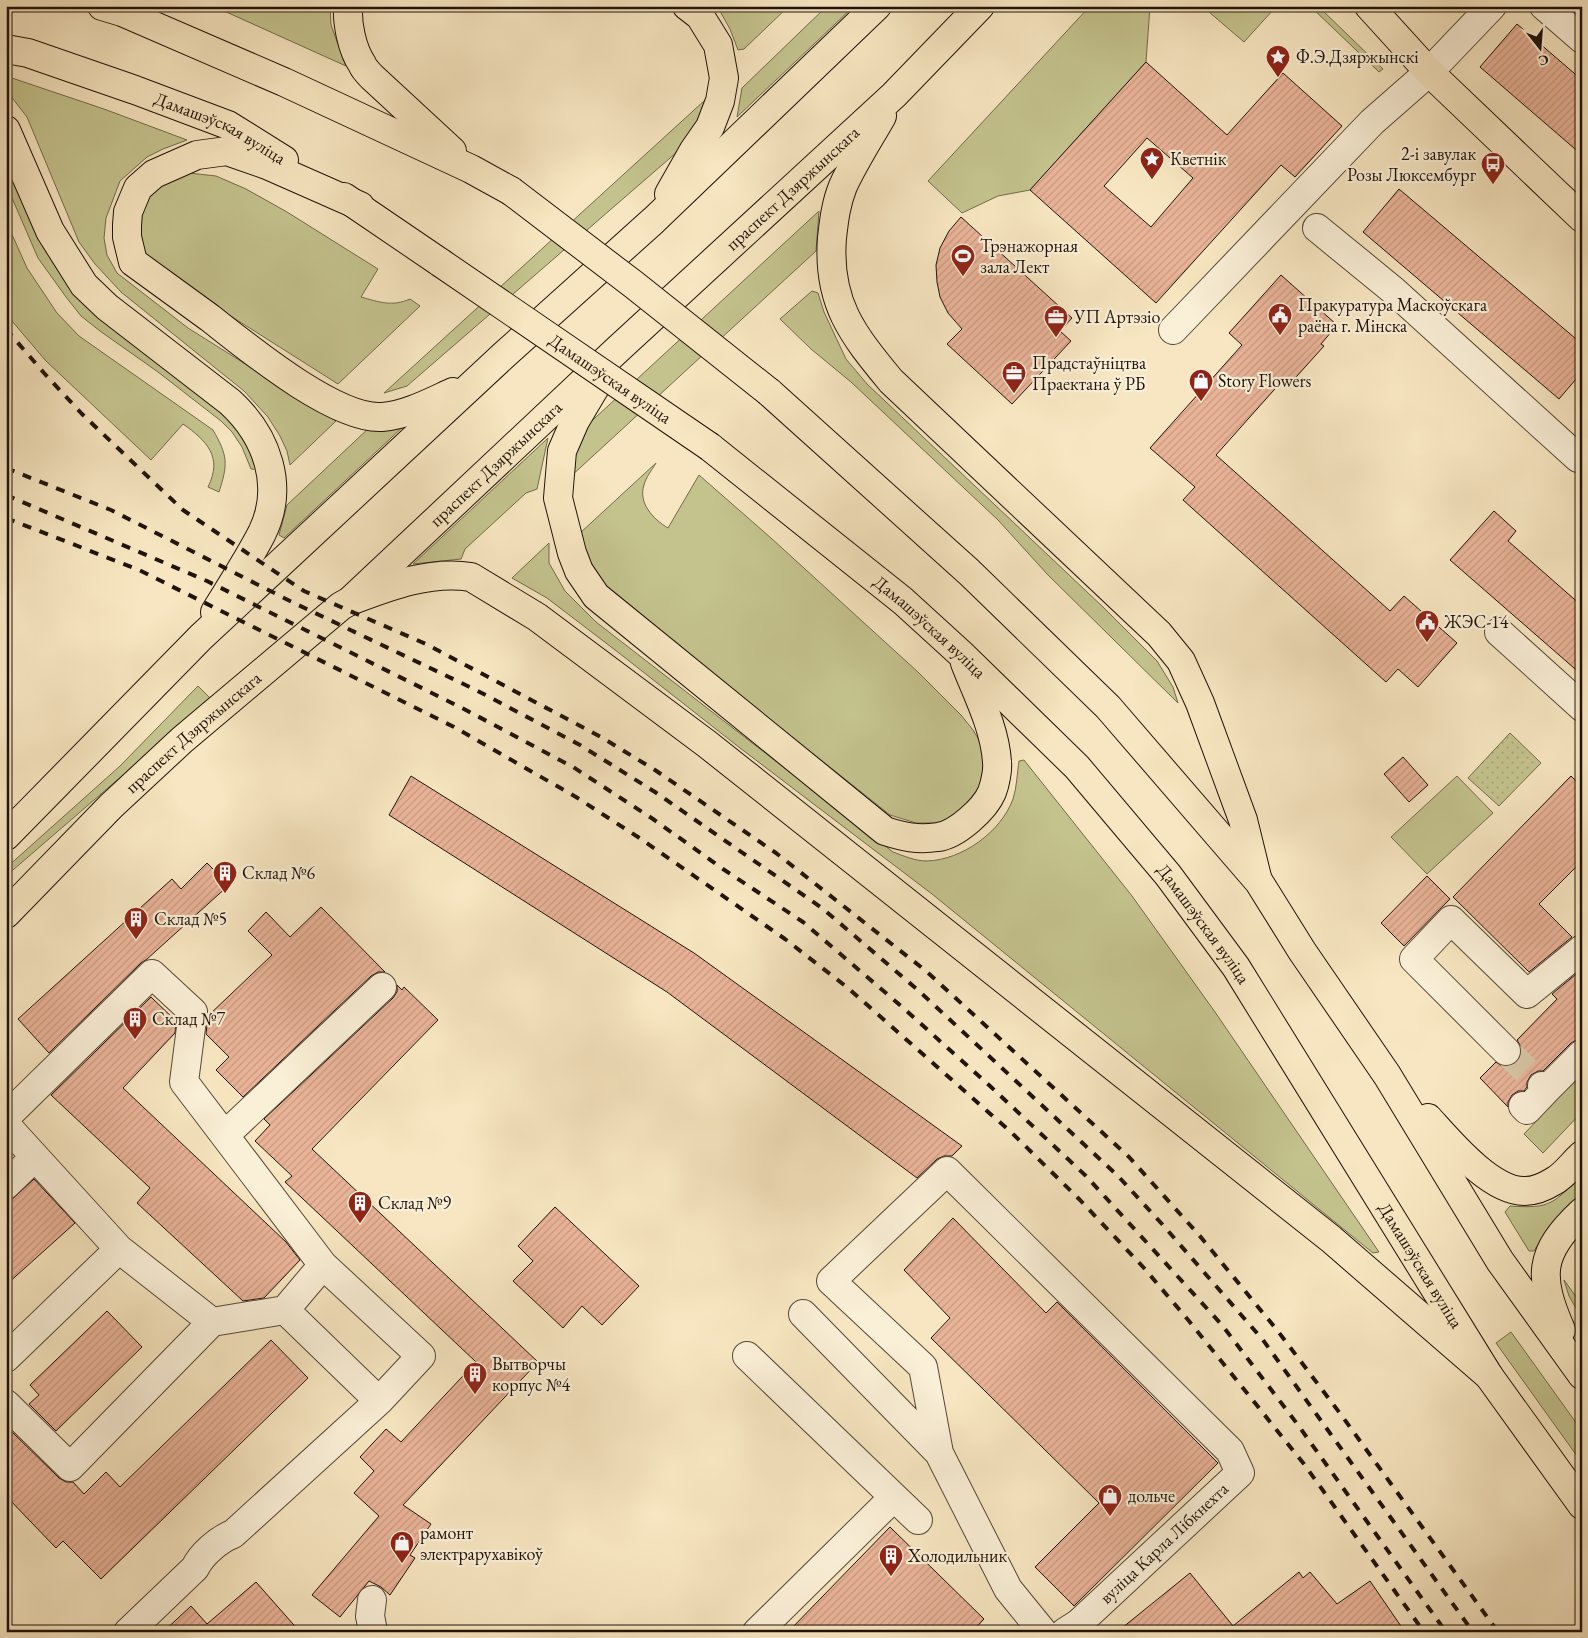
<svg xmlns="http://www.w3.org/2000/svg" width="1588" height="1638" viewBox="0 0 1588 1638" font-family="'EB Garamond',serif">
<style>
.grass{fill:#c4c38e;stroke:#726b4c}
.park{fill:url(#park-dots);stroke:#726b4c}
.building{fill:url(#building-hatch);stroke:#201309;fill-rule:evenodd}
.lines{fill:none;stroke-linecap:round;stroke-linejoin:round}
.minor-tunnel{stroke:#d7c6a5;stroke-width:28;stroke-dasharray:28 14;stroke-linecap:butt}
.minor-casing{stroke:#564837;stroke-width:30}
.major-casing{stroke:#201309;stroke-width:30}
.minor{stroke:#faefd7;stroke-width:28}
.major{stroke:#f7e6c1;stroke-width:28}
.rail{stroke:#201309;stroke-width:4;stroke-dasharray:9 9;stroke-linecap:butt}
.major-bridge-casing{stroke:#201309;stroke-width:30;stroke-linecap:butt}
.major-bridge{stroke:#f7e6c1;stroke-width:28}
.labels{text-anchor:middle;stroke-width:4.5;stroke-linejoin:round;paint-order:stroke}
.poi-label{font-size:18px;fill:#201309;stroke:#faefd7;text-anchor:start}
.street-label{font-size:18px;fill:#201309;stroke:#faefd7}
</style>
<defs>
<pattern id="park-dots" width="8" height="8" patternUnits="userSpaceOnUse" patternTransform="scale(1.25)"><rect width="8" height="8" fill="#c4c38e"/><path d="M2 2h.1M6 6h.1" fill="none" stroke="#a8a779" stroke-width="1.8" stroke-linecap="round"/></pattern>
<pattern id="building-hatch" width="6" height="6" patternUnits="userSpaceOnUse" patternTransform="scale(1.25)"><rect width="6" height="6" fill="#e9b398"/><path d="M-1 1l2-2M0 6l6-6M5 7l2-2" fill="none" stroke="#c89982"/></pattern>
</defs>
<rect width="100%" height="100%" fill="#f7e6c1"/>
<filter id="stains"><feTurbulence type="fractalNoise" baseFrequency=".004" numOctaves="4"/><feColorMatrix values="0 0 0 0 .2 0 0 0 0 .09 0 0 0 0 .02 0 0 0 .5 -.17"/></filter>
<radialGradient id="worn" r=".72"><stop offset=".6" stop-color="#630" stop-opacity="0"/><stop offset="1" stop-color="#630" stop-opacity=".3"/></radialGradient>
<path class="grass" d="M 213,6 L 330,6 L 331,25 L 346,66 Z
M 717,6 L 789,6 L 744,49 L 738,50 L 730,29 Z
M 827,6 L 854,6 L 737,117 L 742,88 Z
M 1090,6 L 1150,6 L 1146,62 L 1030,190 L 998,196 L 962,213 L 928,181 Z
M 1202,6 L 1268,6 L 1273,10 L 1244,42 Z
M 1310,6 L 1318,6 L 1383,69 L 1379,72 Z
M 6,76 L 104,109 L 187,140 L 163,149 L 147,157 L 120,181 L 106,218 L 104,238 L 107,255 L 117,273 L 188,328 L 336,421 L 290,465 L 287,451 L 280,436 L 268,417 L 244,391 L 121,292 L 95,264 L 79,242 L 27,117 L 6,90 Z
M 716,90 L 692,139 L 407,386 L 384,393 Z
M 6,152 L 86,303 L 113,329 L 232,413 L 262,470 L 251,469 L 242,447 L 232,432 L 221,421 L 158,372 L 100,331 L 81,316 L 66,297 L 38,258 L 6,184 Z
M 189,173 L 216,176 L 246,189 L 287,212 L 378,269 L 361,297 C 379,302 392,307 410,299 L 420,306 L 338,384 L 207,301 L 146,257 L 138,226 L 142,211 L 151,194 L 165,182 Z
M 819,211 L 816,251 L 569,478 L 568,468 L 583,429 Z
M 6,221 L 27,268 L 57,313 L 79,336 L 213,430 C 228,456 228,464 219,492 L 208,487 C 223,457 207,441 183,424 L 151,460 L 46,361 L 6,314 Z
M 812,291 L 818,293 L 824,312 L 846,359 L 867,384 L 1104,608 L 1157,661 L 1173,687 L 1178,703 L 1048,575 L 998,520 L 851,382 L 811,349 L 780,319 Z
M 408,422 L 284,538 L 279,535 L 287,505 L 370,427 Z
M 548,438 L 537,489 L 526,493 L 465,549 L 461,559 L 413,564 Z
M 656,463 C 652,470 646,477 644,485 C 638,503 653,519 668,528 L 699,475 L 771,538 L 919,673 L 961,715 L 973,730 L 982,745 L 986,758 L 983,784 L 967,807 L 940,823 L 916,823 L 890,815 L 604,587 L 586,565 L 579,534 Z
M 549,543 L 549,563 L 565,591 L 596,622 L 893,852 C 904,856 915,861 927,861 C 962,860 1001,832 1013,799 C 1017,787 1017,773 1019,761 L 1024,760 L 1132,896 L 1215,1012 L 1379,1252 L 1373,1253 L 932,894 L 740,748 L 619,653 L 547,598 L 512,578 Z
M 198,686 L 211,699 L 6,876 L 6,868 L 120,766 Z
M 1457,776 L 1493,813 L 1427,874 L 1391,837 Z
M 1582,1073 L 1582,1112 L 1543,1153 L 1524,1134 Z
M 1582,1175 L 1582,1195 L 1549,1227 L 1534,1251 L 1529,1251 L 1505,1212 L 1510,1206 C 1552,1209 1553,1203 1582,1175 Z
M 1564,1280 L 1582,1305 L 1582,1319 L 1569,1296 Z
M 1511,1332 L 1582,1431 L 1582,1463 L 1496,1343 Z"/>
<path class="park" d="M 1510,733 L 1541,763 L 1499,806 L 1468,778 Z"/>
<path class="building" d="M 1517,24 L 1582,80 L 1582,155 L 1480,67 Z
M 1146,62 L 1227,135 L 1283,73 L 1342,126 L 1295,177 L 1281,165 L 1156,303 L 1030,190 ZM 1147,138 L 1193,178 L 1151,227 L 1104,186 Z
M 1399,189 L 1582,344 L 1582,372 L 1559,399 L 1363,232 Z
M 961,217 L 1072,318 L 1060,331 L 1071,341 L 1012,404 L 947,344 L 962,329 L 948,313 L 940,297 L 937,282 L 936,265 L 940,248 L 949,231 Z
M 1281,275 L 1337,325 L 1321,344 L 1324,346 L 1288,386 L 1282,381 L 1216,455 L 1390,611 L 1404,596 L 1457,643 L 1418,687 L 1398,669 L 1386,682 L 1183,500 L 1195,487 L 1150,448 L 1242,345 L 1229,333 Z
M 1494,511 L 1516,531 L 1508,541 L 1582,606 L 1582,675 L 1450,560 Z
M 1403,757 L 1428,785 L 1409,802 L 1384,774 Z
M 411,776 L 694,953 L 962,1146 L 952,1156 L 944,1156 L 937,1159 L 917,1178 L 667,992 L 389,815 Z
M 1571,776 L 1582,787 L 1582,861 L 1539,904 L 1572,937 L 1529,972 L 1453,897 Z
M 207,863 L 229,885 L 147,959 L 141,963 L 49,1053 L 18,1019 L 172,879 L 181,889 Z
M 1427,876 L 1450,899 L 1404,946 L 1381,923 Z
M 321,907 L 385,972 L 378,972 L 371,976 L 243,1097 L 216,1070 L 229,1057 L 206,1034 L 208,1016 L 272,955 L 248,931 L 266,912 L 290,937 Z
M 1582,969 L 1582,1039 L 1578,1039 L 1571,1043 L 1543,1071 L 1538,1071 L 1531,1075 L 1527,1082 L 1527,1087 L 1524,1091 L 1518,1091 L 1512,1095 L 1508,1102 L 1508,1107 L 1480,1078 L 1496,1062 L 1502,1066 L 1510,1066 L 1517,1062 L 1521,1055 L 1521,1047 L 1517,1040 L 1557,999 L 1552,994 Z
M 397,985 L 402,990 L 404,987 L 438,1020 L 312,1149 L 538,1362 L 403,1505 L 431,1524 L 410,1555 L 415,1558 L 390,1595 L 381,1587 L 369,1581 L 340,1617 L 312,1595 L 379,1516 L 354,1493 L 374,1471 L 360,1457 L 386,1429 L 401,1442 L 476,1362 L 285,1182 L 292,1176 L 255,1141 L 270,1125 L 264,1119 L 393,998 L 397,992 Z
M 151,997 L 176,1021 L 175,1033 L 123,1088 L 286,1242 L 300,1260 L 264,1298 L 243,1301 L 137,1203 L 150,1188 L 51,1095 Z
M 34,1179 L 75,1223 L 6,1285 L 6,1205 Z
M 555,1207 L 639,1286 L 602,1325 L 582,1306 L 563,1328 L 513,1281 L 533,1261 L 518,1246 Z
M 953,1218 L 1046,1313 L 1057,1302 L 1218,1463 L 1074,1606 L 1035,1567 L 1099,1503 L 931,1338 L 950,1318 L 904,1270 Z
M 107,1311 L 142,1347 L 56,1431 L 29,1404 L 39,1395 L 30,1385 Z
M 271,1340 L 308,1378 L 101,1579 L 63,1541 L 56,1548 L 6,1496 L 6,1426 L 59,1478 L 66,1482 L 73,1482 L 84,1494 L 106,1472 L 120,1487 Z
M 890,1527 L 984,1619 L 972,1632 L 788,1632 Z
M 1299,1572 L 1303,1578 L 1310,1572 L 1337,1604 L 1370,1581 L 1405,1632 L 1117,1632 L 1190,1573 L 1233,1626 Z
M 256,1582 L 300,1632 L 163,1632 L 191,1606 L 207,1624 Z"/>
<g class="lines">
<path class="minor-tunnel" d="M 1506,1051 L 1542,1086"/>
<defs>
<path id="minor" d="M 1544,6 L 1582,39
M 1317,228 L 1394,291 L 1578,458
M 1173,330 L 1372,122 L 1429,72 L 1492,6
M 1499,632 L 1582,707
M 1506,1051 L 1414,959 L 1451,920 L 1527,994 L 1582,949
M 1542,1086 L 1546,1090 L 1582,1054
M 1523,1106 L 1527,1110 L 1546,1090
M 6,1117 L 152,974 L 193,1012 L 184,1082 L 323,1265 L 285,1310
M 6,1125 L 119,1249
M 225,1135 L 382,987
M 6,1185 L 35,1157
M 323,1265 L 421,1356 L 379,1401
M 803,1314 L 939,1453
M 747,1356 L 918,1520
M 6,1358 L 119,1249 L 212,1322
M 6,1404 L 70,1467 L 212,1322 L 285,1310 L 379,1401 L 233,1534 C 219,1539 201,1555 195,1568 L 128,1632
M 372,1626 L 370,1616 L 372,1600
M 757,1632 L 894,1497
M 1043,1632 L 1008,1589 L 939,1453 L 923,1367 L 831,1281 L 947,1171 L 1230,1451 L 1240,1473 L 1079,1623 L 1065,1632"/>
<g id="major">
<path d="M 102,6 L 122,12 L 284,82 L 471,169 L 511,191"/>
<path d="M 348,6 C 347,24 352,49 362,64 C 364,69 368,73 372,77 L 452,151"/>
<path d="M 1369,6 L 1429,72 L 1582,218"/>
<path id="s1" d="M 6,49 L 28,53 L 135,90 L 228,125 L 284,160"/>
<path d="M 882,116 C 869,139 854,162 843,186 C 836,203 834,220 832,238 C 827,302 852,334 891,381 L 1159,634 L 1181,661 L 1200,703 L 1243,820 L 1257,877"/>
<path d="M 6,130 L 50,231 L 84,285 L 107,307 L 230,402 C 267,436 285,486 262,533 C 248,560 231,586 215,612"/>
<path d="M 669,194 L 694,150 L 710,127 L 720,101 L 724,78 L 718,45 L 700,16 L 687,6"/>
<path d="M 344,197 L 441,263"/>
<path d="M 360,206 L 267,165 L 227,151 L 197,155 L 154,174 L 138,188 L 128,212 L 127,225 L 127,237 L 133,262 C 159,281 184,299 210,318 C 247,347 335,420 382,417 C 407,415 431,402 453,392"/>
<path d="M 600,379 L 575,421 L 562,451 L 558,498 L 572,553 L 579,571 L 596,596 L 885,831 C 904,837 917,840 938,837 C 956,835 985,809 992,792 C 995,784 998,770 997,762 C 995,728 977,694 965,663"/>
<path d="M 769,392 L 969,572 L 1108,707 L 1259,882 L 1302,951 L 1387,1075 L 1500,1261 L 1582,1375"/>
<path id="s2" d="M 710,447 L 903,601 L 960,653 L 1077,767 L 1168,875 L 1236,967 L 1489,1376 L 1582,1505"/>
<path d="M 350,601 C 387,587 430,570 471,577 L 537,617 L 707,744 L 1331,1239 L 1489,1376"/>
<path d="M 6,836 L 201,637 L 504,355 L 654,220 L 877,6"/>
<path id="s3" d="M 6,914 L 111,806 L 182,740 L 341,606 L 350,601 L 617,350 L 894,95 L 980,6"/>
<path d="M 1428,1118 C 1449,1141 1491,1192 1525,1191 C 1534,1191 1546,1186 1554,1181 C 1564,1176 1573,1163 1582,1155"/>
<path d="M 1561,1330 C 1538,1277 1538,1253 1582,1212"/>
</g>
</defs>
<use href="#minor" class="minor-casing"/>
<use href="#major" class="major-casing"/>
<use href="#minor" class="minor"/>
<use href="#major" class="major"/>
<path class="rail" d="M 6,329 L 44,373 L 82,414 L 183,510 L 304,591 L 426,644 L 601,737 L 655,770 L 776,853 L 926,971 L 1129,1157 L 1199,1235 L 1277,1330 L 1342,1416 L 1498,1632
M 6,468 L 111,510 L 292,602 L 476,690 L 580,745 L 655,792 L 822,908 L 919,991 L 1118,1176 L 1162,1224 L 1263,1340 L 1473,1632
M 6,495 L 207,581 L 464,709 L 573,767 L 653,819 L 723,869 L 803,922 L 901,1006 L 990,1086 L 1086,1176 L 1222,1325 L 1298,1425 L 1446,1632
M 6,518 L 139,570 L 454,727 L 576,797 L 638,837 L 785,939 L 848,988 L 1012,1133 L 1080,1200 L 1144,1268 L 1189,1321 L 1304,1464 L 1424,1632"/>
<defs>
<g id="major-bridge">
<path d="M 511,191 L 633,284 L 769,392"/>
<path id="s4" d="M 441,263 L 710,447"/>
</g>
</defs>
<use href="#major-bridge" class="major-bridge-casing"/>
<use href="#major-bridge" class="major-bridge"/>
</g>
<defs>
<symbol id="sight-pin" viewBox="-11 -11 22 30"><path d="M0 17L-7.5 6A9.5 9.5 0 1 1 7.5 6Z" fill="#8f2418" stroke="#faefd7"/><path d="M0-6L1.8-2.2L6-1.7L2.9 1.2L3.7 5.4L0 3.3L-3.7 5.4L-2.9 1.2L-6-1.7L-1.8-2.2Z" fill="#fff"/></symbol>
<symbol id="bus-pin" viewBox="-11 -11 22 30"><path d="M0 17L-7.5 6A9.5 9.5 0 1 1 7.5 6Z" fill="#8f2418" stroke="#faefd7"/><path d="M-5-6H5V4H4V6H2V4H-2V6H-4V4H-5ZM-3.5-4V0h7V-4ZM-3.5 1.2v1.5H-2V1.2ZM2 1.2v1.5H3.5V1.2Z" fill="#fff"/></symbol>
<symbol id="stadium-pin" viewBox="-11 -11 22 30"><path d="M0 17L-7.5 6A9.5 9.5 0 1 1 7.5 6Z" fill="#8f2418" stroke="#faefd7"/><path d="M0-5a6.5 5 0 1 0 0 10a6.5 5 0 1 0 0-10ZM-3.5-1.8h7v3.6h-7Z" fill="#fff"/></symbol>
<symbol id="civic-pin" viewBox="-11 -11 22 30"><path d="M0 17L-7.5 6A9.5 9.5 0 1 1 7.5 6Z" fill="#8f2418" stroke="#faefd7"/><path d="M-.6-6.5H3V-4.5H.6V-3L4-1V1h2V6H-6V1h2V-1L-.6-3ZM-1.2 2.5V6h2.4V2.5Z" fill="#fff"/></symbol>
<symbol id="office-pin" viewBox="-11 -11 22 30"><path d="M0 17L-7.5 6A9.5 9.5 0 1 1 7.5 6Z" fill="#8f2418" stroke="#faefd7"/><path d="M-6-3h4V-5.5h4V-3h4V5H-6ZM-1-4.5V-3h2v-1.5ZM-6 0V1H6V0Z" fill="#fff"/></symbol>
<symbol id="shop-pin" viewBox="-11 -11 22 30"><path d="M0 17L-7.5 6A9.5 9.5 0 1 1 7.5 6Z" fill="#8f2418" stroke="#faefd7"/><path d="M-5-2.5h2.3a2.7 3.5 0 0 1 5.4 0H5L5.5 6h-11ZM-1.5-2.5h3a1.5 2.3 0 0 0-3 0Z" fill="#fff"/></symbol>
<symbol id="building-pin" viewBox="-11 -11 22 30"><path d="M0 17L-7.5 6A9.5 9.5 0 1 1 7.5 6Z" fill="#8f2418" stroke="#faefd7"/><path d="M-4-6H4V6H1V3H-1V6H-4ZM-2.5-4.3h1.7v1.8h-1.7ZM.8-4.3h1.7v1.8H.8ZM-2.5-1h1.7V.8h-1.7ZM.8-1h1.7V.8H.8Z" fill="#fff"/></symbol>
</defs>
<g fill-rule="evenodd">
<use href="#sight-pin" x="1264" y="43" width="28" height="38"/>
<use href="#sight-pin" x="1138" y="145" width="28" height="38"/>
<use href="#bus-pin" x="1479" y="150" width="28" height="38"/>
<use href="#stadium-pin" x="949" y="242" width="28" height="38"/>
<use href="#civic-pin" x="1266" y="301" width="28" height="38"/>
<use href="#office-pin" x="1042" y="303" width="28" height="38"/>
<use href="#office-pin" x="1000" y="359" width="28" height="38"/>
<use href="#shop-pin" x="1187" y="367" width="28" height="38"/>
<use href="#civic-pin" x="1413" y="608" width="28" height="38"/>
<use href="#building-pin" x="211" y="859" width="28" height="38"/>
<use href="#building-pin" x="122" y="905" width="28" height="38"/>
<use href="#building-pin" x="121" y="1005" width="28" height="38"/>
<use href="#building-pin" x="346" y="1189" width="28" height="38"/>
<use href="#building-pin" x="461" y="1360" width="28" height="38"/>
<use href="#shop-pin" x="1096" y="1482" width="28" height="38"/>
<use href="#shop-pin" x="388" y="1529" width="28" height="38"/>
<use href="#building-pin" x="877" y="1542" width="28" height="38"/>
</g>
<g class="labels">
<g class="poi-label">
<text x="1296" y="63">Ф.Э.Дзяржынскі</text>
<text x="1476" y="160" text-anchor="end">2-і завулак<tspan x="1476" dy="21">Розы Люксембург</tspan></text>
<text x="1170" y="165">Кветнік</text>
<text x="980" y="252">Трэнажорная<tspan x="980" dy="21">зала Лект</tspan></text>
<text x="1298" y="311">Пракуратура Маскоўскага<tspan x="1298" dy="21">раёна г. Мінска</tspan></text>
<text x="1074" y="323">УП Артэзіо</text>
<text x="1032" y="369">Прадстаўніцтва<tspan x="1032" dy="21">Праектана ў РБ</tspan></text>
<text x="1218" y="387">Story Flowers</text>
<text x="1444" y="628">ЖЭС-14</text>
<text x="242" y="879">Склад №6</text>
<text x="154" y="925">Склад №5</text>
<text x="152" y="1025">Склад №7</text>
<text x="378" y="1209">Склад №9</text>
<text x="492" y="1370">Вытворчы<tspan x="492" dy="21">корпус №4</tspan></text>
<text x="1128" y="1502">дольче</text>
<text x="420" y="1539">рамонт<tspan x="420" dy="21">электрарухавікоў</tspan></text>
<text x="908" y="1562">Холодильник</text>
</g>
<g class="street-label">
<text dy="6" stroke="none"><textPath href="#s1" startOffset="229">Дамашэўская вуліца</textPath></text>
<text dy="6" stroke="none"><textPath href="#s3" startOffset="1071">праспект Дзяржынскага</textPath></text>
<text dy="6" stroke="none"><textPath href="#s4" startOffset="205">Дамашэўская вуліца</textPath></text>
<text dy="6" stroke="none"><textPath href="#s3" startOffset="666">праспект Дзяржынскага</textPath></text>
<text dy="6" stroke="none"><textPath href="#s2" startOffset="284">Дамашэўская вуліца</textPath></text>
<text dy="6" stroke="none"><textPath href="#s3" startOffset="261">праспект Дзяржынскага</textPath></text>
<text dy="6" stroke="none"><textPath href="#s2" startOffset="689">Дамашэўская вуліца</textPath></text>
<text dy="6" stroke="none"><textPath href="#s2" startOffset="1094">Дамашэўская вуліца</textPath></text>
<text transform="translate(1164 1543) rotate(-43)" y="6">вуліца Карла Лібкнехта</text>
</g>
</g>
<rect width="1588" height="1638" fill="none" stroke="#f7e6c1" stroke-width="25"/>
<rect x="8" y="8" width="1573" height="1623" fill="none" stroke="#201309" stroke-width="2.5"/>
<rect x="12" y="12" width="1563" height="1613" fill="none" stroke="#201309"/>
<g transform="translate(1540 48) rotate(163)" stroke="#faefd7" stroke-width="4" paint-order="stroke">
<path d="M0-4L9 19L0 12L-9 19Z" fill="#201309"/>
<text y="-8" font-size="14" font-weight="bold" text-anchor="middle" fill="#201309">С</text>
</g>
<rect width="100%" height="100%" filter="url(#stains)"/>
<rect width="100%" height="100%" fill="url(#worn)"/>
</svg>
